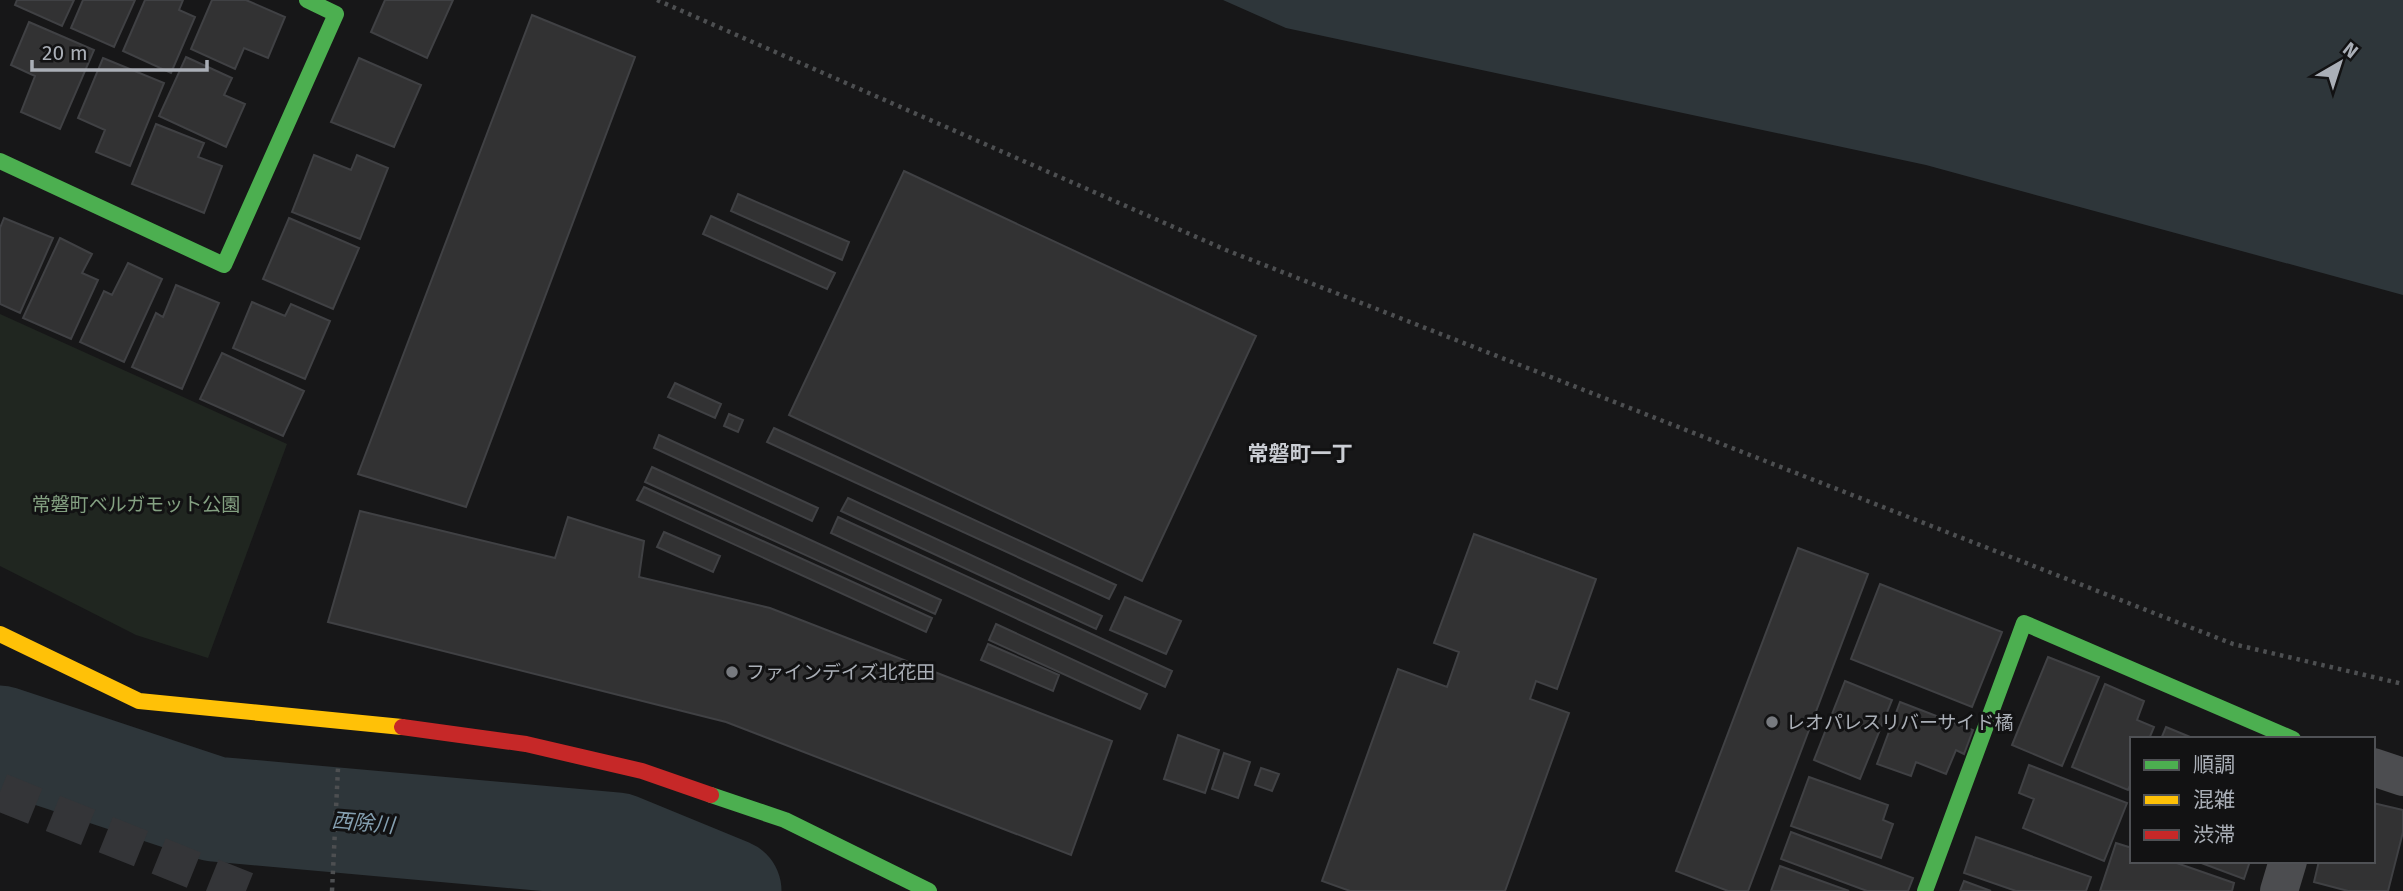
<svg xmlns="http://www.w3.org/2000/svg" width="2403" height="891" viewBox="0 0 2403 891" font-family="'Fira Sans','Noto Sans JP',sans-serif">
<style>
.green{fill:#202620}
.water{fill:#2e363a}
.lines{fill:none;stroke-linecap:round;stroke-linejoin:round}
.river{stroke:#2e363a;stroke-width:105}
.building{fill:#323233;stroke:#404144;stroke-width:2}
.highway-tunnel{stroke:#343538;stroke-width:38;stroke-dasharray:38 19;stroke-linecap:butt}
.path{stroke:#4d4f51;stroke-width:4.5;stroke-dasharray:3.5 5;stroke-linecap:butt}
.street{stroke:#4c4d50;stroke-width:38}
.fast{stroke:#4caf50;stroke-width:16}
.slow{stroke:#ffc107;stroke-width:16}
.jam{stroke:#c62828;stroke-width:16}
.poi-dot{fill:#777a7f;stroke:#121213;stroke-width:2.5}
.labels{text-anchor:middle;stroke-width:6;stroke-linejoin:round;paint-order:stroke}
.park-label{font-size:19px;fill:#84a182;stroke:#121213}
.poi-label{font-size:19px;fill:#aaafb7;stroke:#121213;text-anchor:start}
.neighbourhood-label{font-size:21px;font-weight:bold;fill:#cbced4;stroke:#121213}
.water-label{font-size:21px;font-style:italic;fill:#849fb0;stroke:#121213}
</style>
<rect width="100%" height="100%" fill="#171718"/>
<path class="green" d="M 0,314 L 287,444 L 208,658 L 136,635 L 0,566 Z"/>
<path class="water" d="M 1223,0 L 2403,0 L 2403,295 L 1926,165 L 1286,28 Z"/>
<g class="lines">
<path class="river" d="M 0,738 L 214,809 L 617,845 L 729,891"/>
</g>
<path class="building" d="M 17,0 L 74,0 L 62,26 L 15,5 Z
M 83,0 L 135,0 L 114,47 L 71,28 Z
M 145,0 L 183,0 L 179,10 L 195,17 L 171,73 L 123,51 Z
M 212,0 L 246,0 L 285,17 L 268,58 L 244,48 L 235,69 L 191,49 Z
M 385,0 L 453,0 L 427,58 L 371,32 Z
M 532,15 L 635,57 L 466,507 L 358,474 Z
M 29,22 L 94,50 L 60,129 L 21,112 L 35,76 L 11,65 Z
M 186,57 L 232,78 L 224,95 L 245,104 L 226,147 L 159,116 Z
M 103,58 L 164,83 L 130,166 L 96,152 L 105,130 L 78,118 Z
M 359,58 L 421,85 L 394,147 L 331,122 Z
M 156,124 L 204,143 L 198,157 L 222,166 L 204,213 L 132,184 Z
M 314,155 L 351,170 L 357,155 L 388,168 L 360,239 L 292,212 Z
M 904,171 L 1256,336 L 1142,581 L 789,415 Z
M 738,194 L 849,242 L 842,260 L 731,211 Z
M 711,216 L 835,273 L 827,289 L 703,234 Z
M 4,218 L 53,238 L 20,313 L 0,304 L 0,228 Z
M 289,218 L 359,248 L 333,309 L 263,279 Z
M 60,238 L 92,254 L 82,273 L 98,280 L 71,339 L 23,318 Z
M 128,263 L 162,279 L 124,362 L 80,342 L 104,291 L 112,295 Z
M 176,285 L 219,303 L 182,389 L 132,367 L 156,313 L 163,317 Z
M 252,302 L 285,316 L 291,304 L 330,321 L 305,379 L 233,348 Z
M 222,353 L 304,391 L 283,436 L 200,399 Z
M 675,383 L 721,404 L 715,418 L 668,397 Z
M 729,414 L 743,420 L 738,432 L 724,426 Z
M 774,428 L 1116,585 L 1109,599 L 767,442 Z
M 659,435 L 818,508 L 812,521 L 654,448 Z
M 652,467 L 941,600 L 935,614 L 645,482 Z
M 644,487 L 932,618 L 926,632 L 637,500 Z
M 848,498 L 1102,616 L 1096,629 L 841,511 Z
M 360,511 L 555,558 L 568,517 L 644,541 L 639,577 L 770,608 L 1112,741 L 1071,855 L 726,722 L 328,622 Z
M 838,517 L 1172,671 L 1165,687 L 831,533 Z
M 664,532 L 720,556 L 713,572 L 657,547 Z
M 1474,534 L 1596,579 L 1557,689 L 1536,681 L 1530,699 L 1569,713 L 1505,891 L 1350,891 L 1322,881 L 1398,669 L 1447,687 L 1459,652 L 1434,643 Z
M 1798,548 L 1868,574 L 1748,891 L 1728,891 L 1676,871 Z
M 1880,584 L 2002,632 L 1972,707 L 1851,659 Z
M 1125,597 L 1181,621 L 1166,654 L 1110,630 Z
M 996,624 L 1147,694 L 1140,709 L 989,640 Z
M 988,644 L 1059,675 L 1053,691 L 981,660 Z
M 2048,657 L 2099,677 L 2062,766 L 2012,745 Z
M 1845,681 L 1892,700 L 1860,779 L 1814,760 Z
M 2105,684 L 2144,701 L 2137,720 L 2154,727 L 2149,739 L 2132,739 L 2132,781 L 2128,790 L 2072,767 Z
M 1900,702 L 1973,730 L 1964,754 L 1956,750 L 1946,774 L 1916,762 L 1911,776 L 1877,764 Z
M 2166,727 L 2195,739 L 2161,739 Z
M 1178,735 L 1219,750 L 1205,793 L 1164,779 Z
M 1224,753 L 1250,762 L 1238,798 L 1212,789 Z
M 2029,765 L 2127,803 L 2104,861 L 2023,828 L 2034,799 L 2019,793 Z
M 1261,768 L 1279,774 L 1272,791 L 1255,785 Z
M 1809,777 L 1888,805 L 1883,820 L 1893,824 L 1881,858 L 1791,826 Z
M 2373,803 L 2403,810 L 2403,832 L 2388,891 L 2348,891 L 2314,882 L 2319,861 L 2373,861 Z
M 1791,832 L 1913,878 L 1908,891 L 1867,891 L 1781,859 Z
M 1976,837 L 2091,877 L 2086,891 L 2016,891 L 1964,873 Z
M 2116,843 L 2132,848 L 2132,861 L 2171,861 L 2234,883 L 2232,891 L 2100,891 Z
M 2196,861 L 2250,861 L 2244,879 Z
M 1780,866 L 1849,891 L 1771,891 Z
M 1964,881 L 1991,891 L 1960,891 Z"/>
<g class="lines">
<path class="highway-tunnel" d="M 0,792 L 246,891"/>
<path class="path" d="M 657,0 L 1226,250 L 2233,644 L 2403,684
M 332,891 L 338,768"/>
<path class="street" d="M 2373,767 L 2403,777
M 2279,891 L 2288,861"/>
<path class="fast" d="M 0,161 L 224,265 L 336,14 L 307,0
M 711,795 L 785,820 L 929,891
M 1925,891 L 2024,623 L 2293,739"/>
<path class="slow" d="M 0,634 L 139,701 L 402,727"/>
<path class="jam" d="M 402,727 L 526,744 L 642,771 L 711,795"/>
</g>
<g class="poi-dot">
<circle cx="732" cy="672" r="7"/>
<circle cx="1772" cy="722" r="7"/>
</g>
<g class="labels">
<g class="park-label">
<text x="136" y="511">常磐町ベルガモット公園</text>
</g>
<g class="poi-label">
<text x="746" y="679">ファインデイズ北花田</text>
<text x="1786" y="729">レオパレスリバーサイド橘</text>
</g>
<g class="neighbourhood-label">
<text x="1300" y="461">常磐町一丁</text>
</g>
<g class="water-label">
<text transform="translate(363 823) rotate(5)" y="7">西除川</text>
</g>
</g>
<rect x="2130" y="737" width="245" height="126" fill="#121213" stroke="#4f5155" stroke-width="2"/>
<rect x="2144" y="760" width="35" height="10" fill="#4caf50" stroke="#4f5155" stroke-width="2"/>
<text x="2193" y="772" font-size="21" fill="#aaafb7">順調</text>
<rect x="2144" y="795" width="35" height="10" fill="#ffc107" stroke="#4f5155" stroke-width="2"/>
<text x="2193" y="807" font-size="21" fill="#aaafb7">混雑</text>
<rect x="2144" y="830" width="35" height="10" fill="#c62828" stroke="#4f5155" stroke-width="2"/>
<text x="2193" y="842" font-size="21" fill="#aaafb7">渋滞</text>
<g transform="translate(2340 63) rotate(39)" stroke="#121213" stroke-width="5" paint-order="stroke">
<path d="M0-5L12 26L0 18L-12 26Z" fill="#aaafb7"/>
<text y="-10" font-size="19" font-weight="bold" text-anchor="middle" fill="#aaafb7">N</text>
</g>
<path d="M32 60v10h175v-10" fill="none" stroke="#aaafb7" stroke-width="3.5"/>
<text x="42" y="60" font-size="21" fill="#aaafb7" stroke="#121213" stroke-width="5" paint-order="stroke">20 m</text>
</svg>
